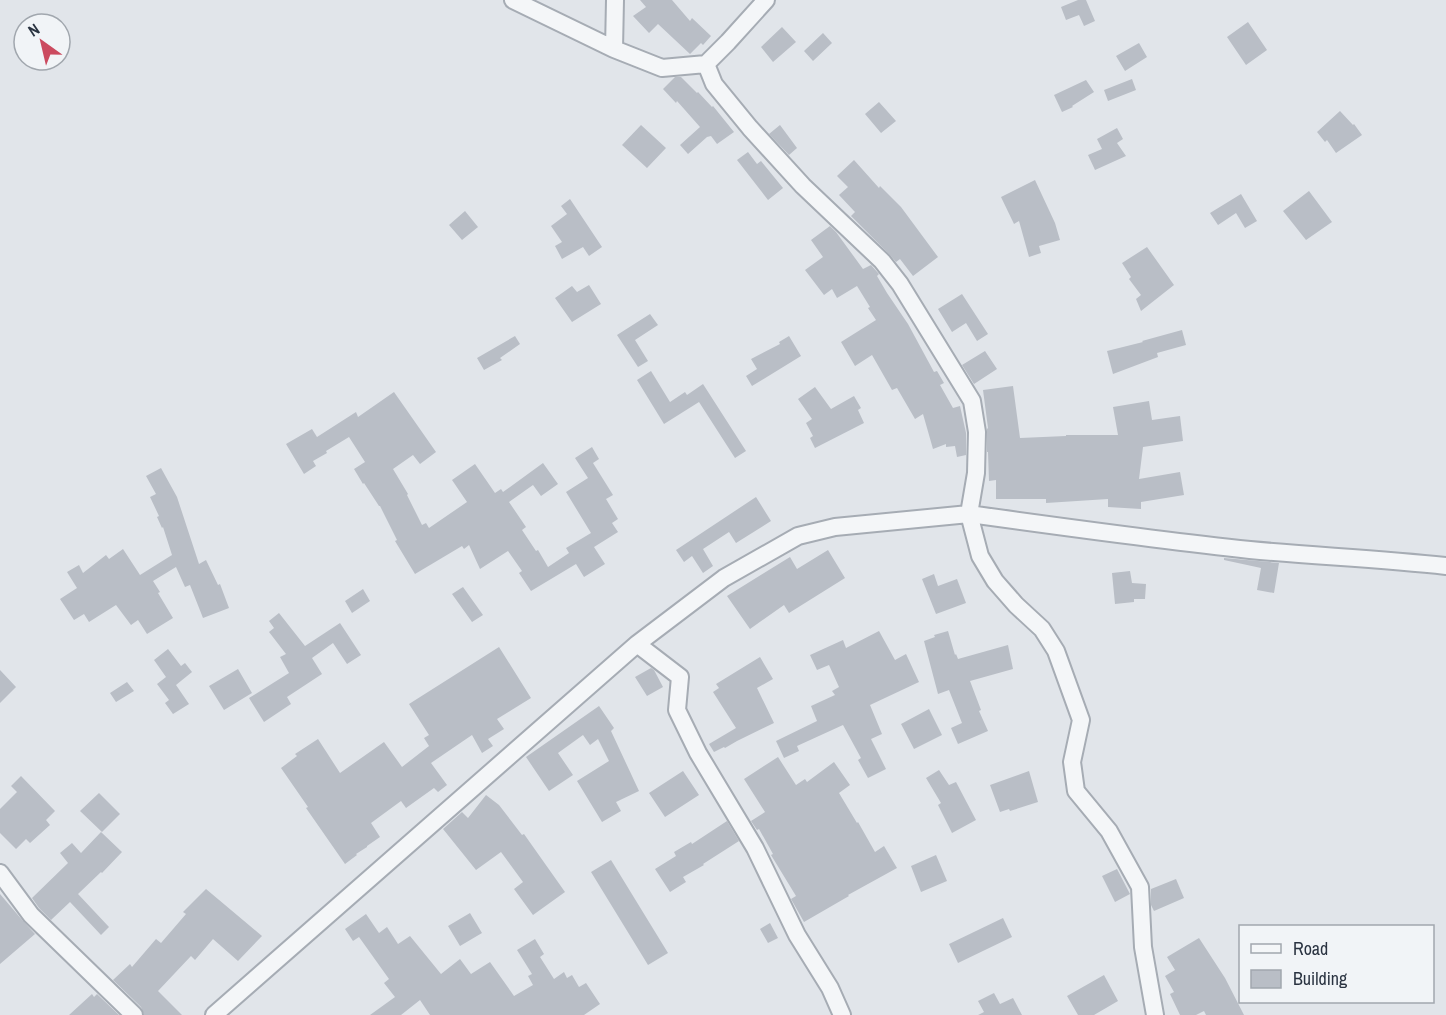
<svg xmlns="http://www.w3.org/2000/svg" width="1446" height="1015" viewBox="0 0 1446 1015" font-family="'Archivo Narrow',sans-serif">
<style>
.building{fill:#b9bec6}
.lines{fill:none;stroke-linecap:round;stroke-linejoin:round}
.minor-casing{stroke:#a6acb4;stroke-width:20}
.minor{stroke:#f4f6f8;stroke-width:16}
</style>
<rect width="100%" height="100%" fill="#e1e5ea"/>
<path class="building" d="M 640,0 L 672,0 L 690,21 L 692,18 L 711,36 L 703,45 L 701,43 L 690,54 L 658,24 L 649,33 L 633,16 L 646,7 Z
M 1078,0 L 1086,0 L 1095,21 L 1084,26 L 1079,15 L 1066,20 L 1061,7 Z
M 1248,22 L 1267,50 L 1246,65 L 1227,37 Z
M 782,27 L 796,42 L 773,62 L 761,47 Z
M 823,33 L 832,43 L 813,61 L 804,51 Z
M 1139,43 L 1147,57 L 1125,71 L 1116,56 Z
M 675,77 L 681,77 L 697,93 L 698,92 L 712,107 L 713,106 L 734,132 L 717,144 L 711,136 L 707,137 L 688,154 L 680,145 L 700,127 L 677,101 L 676,103 L 663,89 Z
M 1132,79 L 1136,90 L 1108,101 L 1104,90 Z
M 1086,80 L 1094,92 L 1072,106 L 1073,107 L 1062,112 L 1054,95 Z
M 879,102 L 896,121 L 881,133 L 865,114 Z
M 1340,111 L 1353,125 L 1354,124 L 1362,135 L 1336,153 L 1327,140 L 1325,142 L 1317,132 Z
M 641,125 L 666,148 L 647,168 L 622,145 Z
M 780,125 L 797,148 L 789,155 L 769,134 Z
M 1117,128 L 1123,139 L 1117,143 L 1126,156 L 1095,170 L 1088,155 L 1102,149 L 1097,139 Z
M 748,152 L 757,164 L 761,161 L 783,188 L 768,200 L 737,160 Z
M 854,160 L 879,188 L 880,186 L 901,207 L 938,257 L 913,276 L 900,259 L 896,262 L 889,254 L 851,216 L 855,212 L 839,195 L 848,187 L 837,176 Z
M 1035,180 L 1055,223 L 1060,240 L 1039,246 L 1041,253 L 1029,257 L 1019,221 L 1014,224 L 1001,197 Z
M 1309,191 L 1332,222 L 1306,240 L 1283,211 Z
M 1241,194 L 1257,221 L 1245,228 L 1236,213 L 1218,225 L 1210,213 Z
M 570,199 L 602,247 L 589,256 L 583,247 L 562,259 L 555,246 L 562,242 L 551,226 L 567,214 L 561,206 Z
M 465,211 L 478,227 L 462,240 L 449,225 Z
M 830,226 L 836,232 L 863,269 L 871,265 L 879,274 L 877,276 L 887,293 L 908,324 L 934,372 L 937,371 L 944,383 L 940,385 L 953,408 L 960,406 L 966,433 L 966,455 L 957,457 L 955,446 L 946,447 L 946,444 L 933,449 L 923,414 L 915,419 L 897,388 L 892,390 L 872,355 L 855,366 L 841,342 L 876,320 L 868,308 L 870,307 L 857,286 L 837,298 L 832,289 L 824,295 L 805,270 L 823,257 L 811,240 Z
M 1147,247 L 1174,285 L 1141,311 L 1136,299 L 1141,295 L 1129,279 L 1131,277 L 1122,263 Z
M 589,285 L 601,304 L 572,322 L 555,298 L 572,286 L 577,292 Z
M 962,294 L 988,334 L 977,341 L 966,323 L 952,332 L 938,309 Z
M 650,314 L 658,325 L 635,340 L 648,361 L 638,367 L 617,335 Z
M 1182,330 L 1186,345 L 1157,353 L 1158,357 L 1113,374 L 1107,351 L 1143,342 L 1142,341 Z
M 515,336 L 520,344 L 500,358 L 502,360 L 484,370 L 477,358 Z
M 789,336 L 801,356 L 752,386 L 746,376 L 757,369 L 751,359 L 780,344 L 779,342 Z
M 985,351 L 997,369 L 974,384 L 962,365 Z
M 651,371 L 670,402 L 685,392 L 687,395 L 703,384 L 746,451 L 735,458 L 699,402 L 664,424 L 637,380 Z
M 1013,386 L 1020,438 L 1066,436 L 1066,435 L 1118,435 L 1113,407 L 1149,401 L 1152,420 L 1180,416 L 1183,441 L 1143,447 L 1139,479 L 1180,472 L 1184,495 L 1141,502 L 1141,509 L 1108,507 L 1108,499 L 1046,503 L 1046,499 L 996,499 L 996,480 L 989,481 L 988,452 L 987,452 L 987,429 L 988,428 L 983,390 Z
M 815,387 L 831,409 L 854,396 L 861,408 L 858,410 L 864,423 L 815,448 L 810,438 L 813,436 L 806,423 L 812,419 L 798,399 Z
M 394,392 L 436,452 L 420,464 L 413,455 L 393,469 L 408,494 L 407,495 L 422,525 L 426,523 L 429,528 L 467,502 L 452,480 L 475,464 L 495,493 L 501,489 L 503,492 L 543,463 L 558,484 L 541,496 L 533,485 L 509,502 L 526,527 L 522,530 L 536,551 L 538,550 L 548,567 L 569,553 L 566,548 L 591,533 L 566,492 L 588,478 L 575,458 L 592,447 L 599,459 L 593,463 L 613,495 L 606,499 L 618,519 L 612,523 L 618,532 L 594,547 L 605,564 L 584,577 L 576,564 L 531,591 L 519,573 L 522,571 L 508,551 L 480,569 L 469,545 L 464,549 L 462,546 L 415,574 L 395,541 L 397,540 L 380,506 L 379,506 L 364,483 L 363,484 L 354,469 L 365,462 L 349,437 L 326,451 L 327,453 L 313,461 L 316,466 L 304,474 L 286,444 L 312,429 L 317,437 L 356,412 L 358,417 Z
M 161,468 L 177,497 L 199,564 L 206,560 L 218,585 L 220,584 L 229,608 L 203,618 L 190,585 L 185,587 L 176,567 L 153,581 L 160,592 L 158,593 L 173,618 L 147,634 L 138,620 L 131,625 L 116,605 L 89,622 L 84,614 L 74,620 L 60,599 L 77,588 L 67,572 L 79,565 L 83,573 L 106,555 L 109,559 L 123,549 L 140,575 L 172,555 L 163,527 L 162,528 L 157,517 L 159,516 L 150,497 L 156,494 L 146,476 Z
M 756,497 L 771,521 L 736,543 L 729,532 L 703,549 L 713,566 L 703,573 L 692,556 L 684,562 L 676,550 Z
M 828,550 L 845,578 L 789,613 L 784,605 L 750,629 L 727,596 L 790,557 L 797,569 Z
M 1224,558 L 1279,563 L 1274,593 L 1257,590 L 1261,568 L 1224,560 Z
M 1130,571 L 1132,583 L 1146,584 L 1145,599 L 1134,599 L 1134,602 L 1115,604 L 1112,573 Z
M 934,574 L 938,586 L 957,579 L 966,603 L 936,614 L 922,579 Z
M 463,587 L 483,615 L 472,622 L 452,594 Z
M 363,589 L 370,601 L 352,613 L 345,601 Z
M 279,613 L 305,646 L 340,623 L 361,655 L 347,664 L 333,643 L 312,658 L 322,674 L 287,697 L 291,704 L 264,722 L 249,698 L 289,673 L 280,657 L 286,654 L 269,632 L 274,628 L 269,621 Z
M 879,631 L 895,660 L 906,654 L 919,682 L 870,705 L 882,734 L 871,739 L 886,769 L 868,778 L 858,760 L 861,758 L 843,725 L 797,746 L 799,751 L 784,758 L 776,741 L 817,721 L 811,706 L 835,695 L 832,691 L 839,687 L 829,665 L 817,670 L 810,655 L 843,640 L 846,648 Z
M 948,631 L 955,655 L 956,654 L 958,659 L 1008,645 L 1013,669 L 970,681 L 981,710 L 979,711 L 988,731 L 958,744 L 951,728 L 962,723 L 949,690 L 938,694 L 924,641 L 935,637 L 934,635 Z
M 499,647 L 531,698 L 497,719 L 504,729 L 488,739 L 493,746 L 482,753 L 472,735 L 431,763 L 447,785 L 438,792 L 434,788 L 406,808 L 401,801 L 371,823 L 380,837 L 367,846 L 367,847 L 356,854 L 357,855 L 345,864 L 306,808 L 308,807 L 281,768 L 297,756 L 295,754 L 318,739 L 340,773 L 384,742 L 402,767 L 429,746 L 424,738 L 429,735 L 409,704 Z
M 168,649 L 181,666 L 185,663 L 192,672 L 176,685 L 189,704 L 173,714 L 165,703 L 169,700 L 157,684 L 166,677 L 154,660 Z
M 760,657 L 773,679 L 757,688 L 774,723 L 737,741 L 725,748 L 724,747 L 714,752 L 709,744 L 736,728 L 713,692 L 719,688 L 716,684 Z
M 651,668 L 654,670 L 663,687 L 647,696 L 635,677 Z
M 238,669 L 252,693 L 224,710 L 209,686 Z
M 0,670 L 16,687 L 0,703 Z
M 127,682 L 134,691 L 116,702 L 110,693 Z
M 599,706 L 614,728 L 611,731 L 639,791 L 616,802 L 621,811 L 602,822 L 577,781 L 609,761 L 598,739 L 590,745 L 583,735 L 558,753 L 573,775 L 549,791 L 526,757 Z
M 929,709 L 942,735 L 914,749 L 901,724 Z
M 778,757 L 796,785 L 805,779 L 807,782 L 834,762 L 850,785 L 839,793 L 857,823 L 858,822 L 875,852 L 884,846 L 897,868 L 848,895 L 849,896 L 804,922 L 791,899 L 796,896 L 771,855 L 773,854 L 759,829 L 757,830 L 751,821 L 765,812 L 744,779 Z
M 939,770 L 949,785 L 956,782 L 976,820 L 952,833 L 938,805 L 941,803 L 926,778 Z
M 683,771 L 699,795 L 665,817 L 649,793 Z
M 1029,771 L 1038,802 L 1010,811 L 1009,809 L 1000,812 L 990,785 Z
M 21,776 L 55,811 L 46,820 L 50,825 L 30,843 L 26,839 L 16,849 L 0,833 L 0,809 L 17,792 L 11,786 Z
M 99,793 L 120,814 L 102,832 L 80,811 Z
M 486,795 L 499,805 L 522,835 L 524,834 L 565,892 L 533,915 L 514,889 L 523,882 L 501,852 L 476,870 L 443,829 L 462,812 L 468,818 Z
M 727,821 L 739,841 L 703,864 L 704,865 L 683,877 L 686,882 L 670,892 L 655,869 L 676,856 L 674,852 L 691,842 L 692,844 Z
M 101,832 L 122,852 L 102,873 L 101,872 L 78,894 L 109,927 L 101,935 L 70,902 L 51,920 L 39,908 L 32,898 L 68,863 L 60,853 L 72,843 L 81,853 Z
M 936,855 L 947,881 L 921,892 L 911,866 Z
M 611,860 L 668,953 L 648,965 L 591,872 Z
M 1117,869 L 1130,894 L 1115,902 L 1102,876 Z
M 1176,879 L 1184,898 L 1154,911 L 1151,905 L 1151,889 Z
M 206,889 L 262,936 L 238,961 L 213,939 L 195,960 L 191,956 L 158,991 L 182,1015 L 144,1015 L 141,1007 L 113,980 L 130,964 L 132,967 L 156,939 L 161,943 L 186,914 L 183,912 Z
M 0,894 L 23,921 L 35,934 L 0,964 Z
M 470,913 L 482,933 L 460,946 L 448,926 Z
M 366,914 L 379,933 L 387,927 L 398,944 L 410,936 L 441,974 L 460,959 L 471,974 L 490,962 L 514,996 L 533,985 L 528,976 L 532,974 L 517,950 L 535,939 L 544,954 L 540,957 L 554,979 L 564,972 L 567,978 L 572,975 L 579,987 L 586,983 L 600,1004 L 584,1015 L 430,1015 L 420,1000 L 401,1015 L 370,1015 L 395,997 L 384,983 L 389,979 L 359,937 L 353,941 L 345,929 Z
M 1003,918 L 1012,937 L 958,963 L 949,944 Z
M 770,923 L 778,938 L 768,943 L 760,929 Z
M 1199,938 L 1225,978 L 1244,1015 L 1206,1015 L 1204,1011 L 1196,1015 L 1180,1015 L 1170,994 L 1174,992 L 1165,976 L 1175,970 L 1167,957 Z
M 1104,975 L 1118,1001 L 1094,1015 L 1078,1015 L 1067,996 Z
M 994,993 L 1000,1004 L 1013,998 L 1022,1015 L 978,1015 L 984,1012 L 978,1001 Z
M 92,994 L 94,997 L 97,994 L 119,1015 L 69,1015 Z"/>
<g class="lines">
<defs>
<path id="minor" d="M 513,0 L 614,49
M 615,0 L 614,49 L 662,68 L 706,64 L 714,84 L 750,128 L 803,186 L 882,261 L 900,284 L 972,401 L 977,432 L 976,473 L 969,514 C 1063,527 1156,540 1250,550 C 1315,556 1381,559 1446,566
M 706,64 L 728,42 L 766,0
M 637,644 L 680,677 L 677,710 L 698,753 L 755,848 L 797,935 L 830,988 L 842,1015
M 0,873 L 31,915 L 134,1015
M 214,1015 L 637,644 L 724,578 L 798,536 L 835,527 L 969,514 L 980,556 L 995,581 L 1016,605 L 1042,629 L 1056,651 L 1081,720 L 1072,762 L 1076,791 L 1109,831 L 1140,887 L 1143,947 L 1155,1015"/>
</defs>
<use href="#minor" class="minor-casing"/>
<use href="#minor" class="minor"/>
</g>
<rect x="1239" y="925" width="195" height="78" fill="#f1f4f7" stroke="#a1a7ae" stroke-width="1.5"/>
<rect x="1251" y="944" width="30" height="9" fill="#f4f6f8" stroke="#a1a7ae" stroke-width="1.5"/>
<text x="1293" y="955" font-size="18" fill="#2a3341">Road</text>
<rect x="1251" y="970" width="30" height="18" fill="#b9bec6" stroke="#a1a7ae" stroke-width="1.5"/>
<text x="1293" y="985" font-size="18" fill="#2a3341">Building</text>
<g transform="translate(42 42) rotate(326)"><circle r="28" fill="#f1f4f7" stroke="#a1a7ae" stroke-width="1.5"/>
<path d="M0-4.5L10 22L0 15L-10 22Z" fill="#cb4a5f"/>
<text y="-9" font-size="16" font-weight="bold" text-anchor="middle" fill="#2a3341">N</text>
</g>
</svg>
